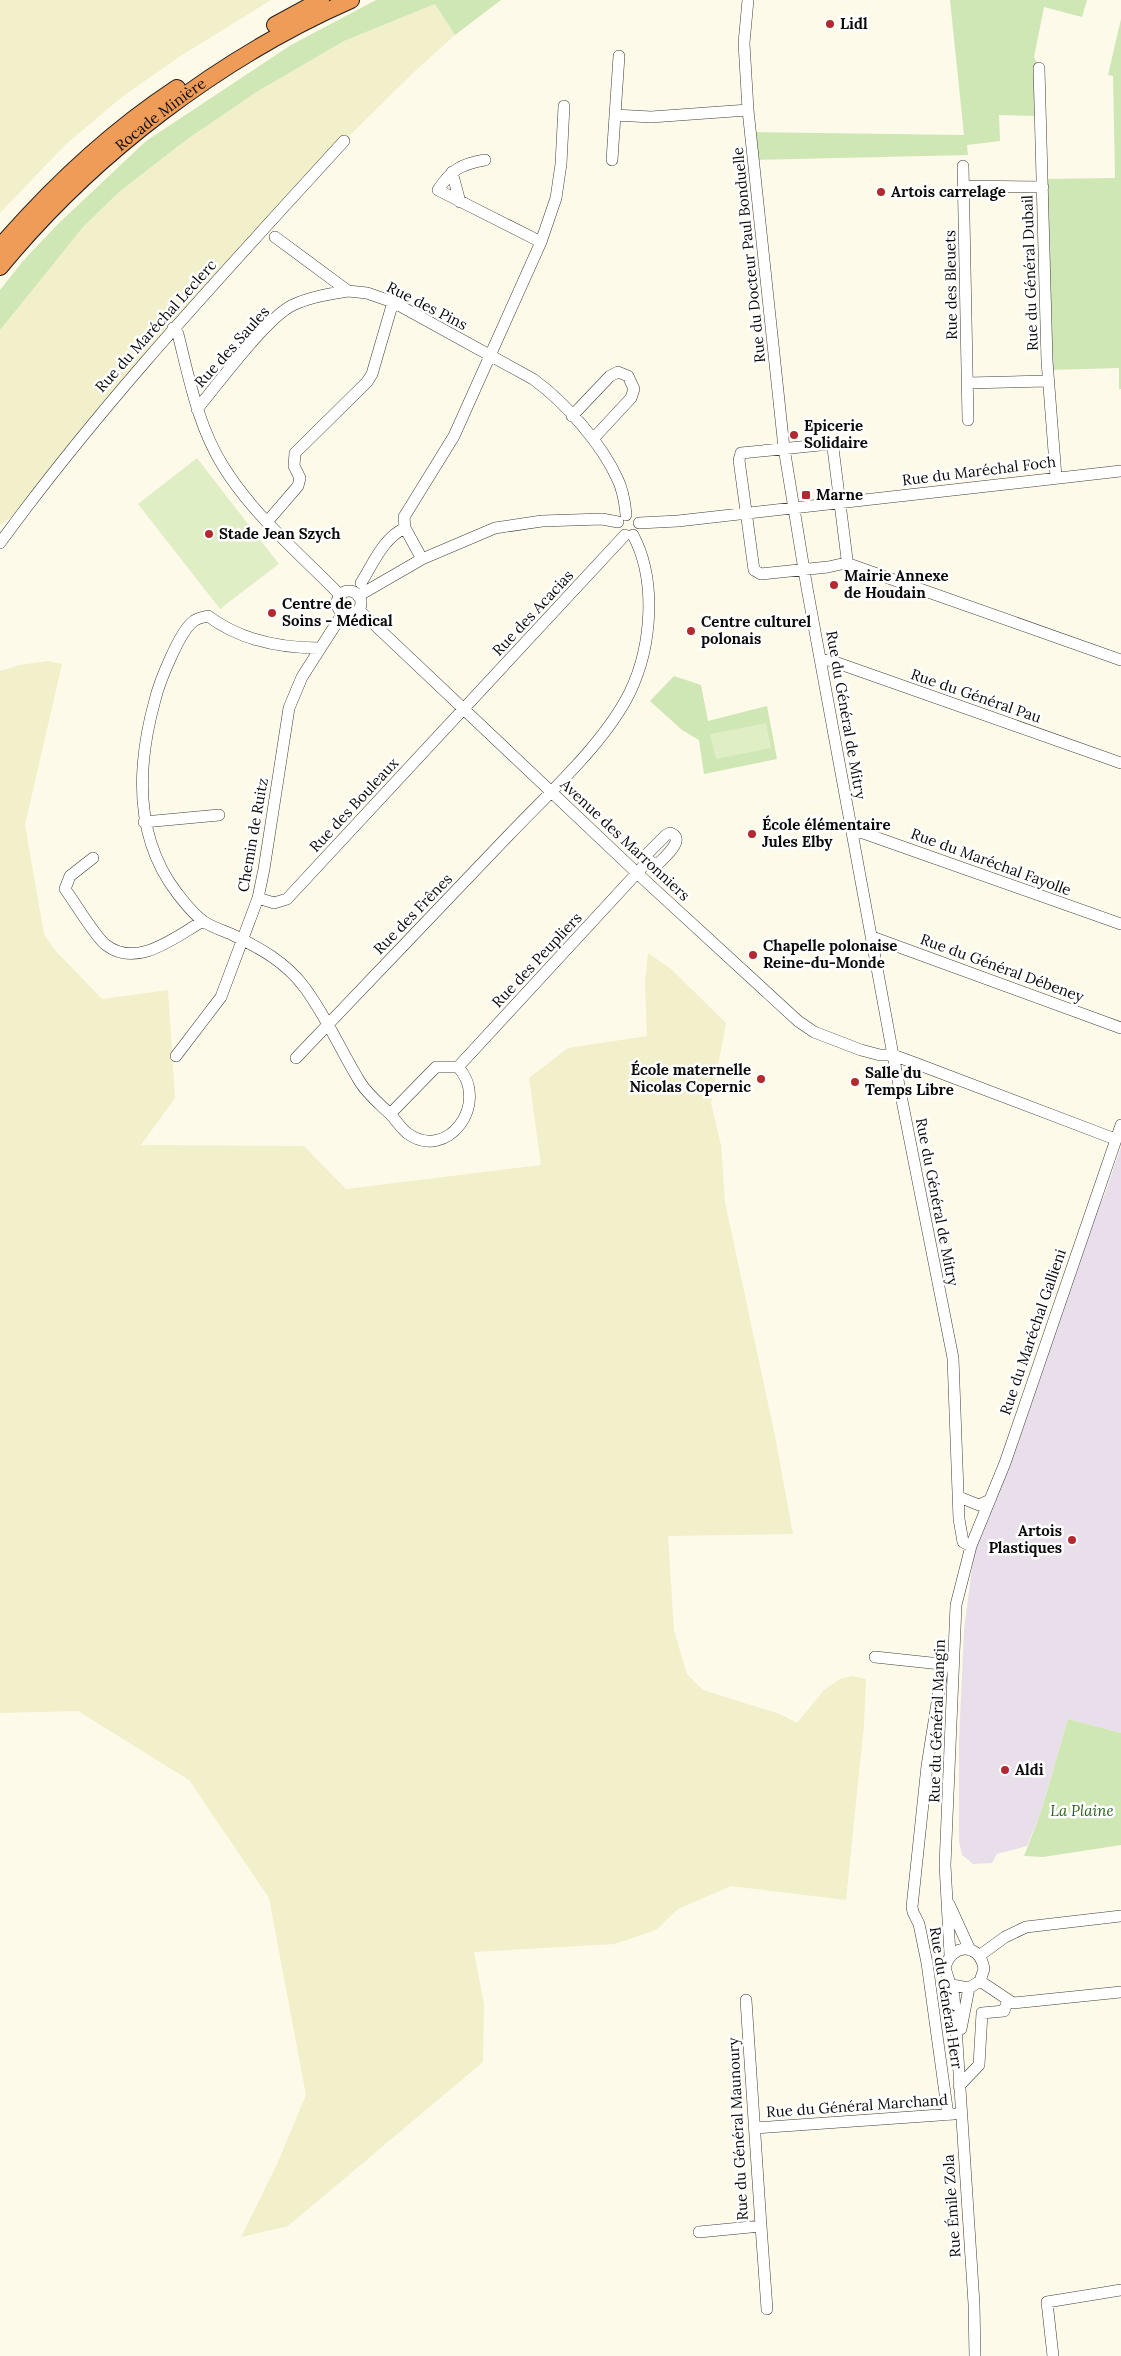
<svg xmlns="http://www.w3.org/2000/svg" width="1121" height="2356" viewBox="0 0 1121 2356" font-family="Lora,serif">
<style>
.industrial{fill:#e8dfea}
.farmland{fill:#f2efcb}
.green{fill:#cfe6b5}
.pitch{fill:#e0eec6}
.lines{fill:none;stroke-linecap:round;stroke-linejoin:round}
.minor-casing{stroke:#3e3e3e;stroke-width:12}
.highway-casing{stroke:#1c1c1c;stroke-width:18}
.minor{stroke:#fff;stroke-width:11}
.highway{stroke:#ee9c57;stroke-width:16}
.poi-dot{fill:#b42930;stroke:#fff;stroke-width:2}
.labels{text-anchor:middle;stroke-width:5;stroke-linejoin:round;paint-order:stroke}
.poi-label{font-size:15px;font-weight:bold;fill:#0b0b0b;stroke:#fff;text-anchor:start}
.street-label{font-size:15px;fill:#0b0b0b;stroke:#fff}
.park-label{font-size:15px;font-style:italic;fill:#2c5f1f;stroke:#fff}
</style>
<rect width="100%" height="100%" fill="#fefae9"/>
<path class="industrial" d="M 1121,1147 L 1121,1733 L 1068,1719 L 1041,1812 L 1027,1846 L 997,1854 L 992,1863 L 973,1864 L 962,1855 L 959,1841 L 959,1741 L 964,1630 L 977,1529 L 1084,1232 L 1104,1196 Z"/>
<path class="farmland" d="M 0,0 L 271,0 L 179,57 L 122,97 L 66,144 L 0,213 Z
M 435,4 L 455,35 L 413,73 L 344,141 L 28,504 L 0,525 L 0,330 L 52,262 L 83,227 L 119,192 L 186,140 L 258,91 L 344,41 Z
M 48,661 L 62,664 L 25,825 L 44,934 L 54,949 L 102,999 L 168,990 L 175,1098 L 141,1145 L 304,1146 L 346,1189 L 541,1165 L 529,1078 L 568,1048 L 647,1036 L 645,982 L 648,953 L 671,969 L 726,1023 L 711,1103 L 721,1145 L 725,1202 L 775,1436 L 793,1534 L 668,1536 L 674,1631 L 687,1674 L 703,1690 L 780,1714 L 797,1723 L 824,1690 L 840,1679 L 852,1676 L 866,1679 L 864,1725 L 846,1900 L 731,1886 L 678,1909 L 656,1930 L 615,1944 L 474,1952 L 484,2004 L 483,2062 L 288,2226 L 241,2237 L 277,2164 L 306,2095 L 269,1898 L 189,1780 L 78,1711 L 0,1713 L 0,671 L 20,665 Z"/>
<path class="green" d="M 376,0 L 501,0 L 455,35 L 435,4 L 344,41 L 258,91 L 186,140 L 119,192 L 83,227 L 0,330 L 0,290 L 23,261 L 58,224 L 146,141 L 291,45 Z
M 950,0 L 1087,0 L 1082,17 L 1044,7 L 1034,57 L 1039,68 L 1040,116 L 999,115 L 1000,141 L 967,145 L 968,155 L 754,160 L 751,132 L 964,135 Z
M 1121,19 L 1121,389 L 1119,389 L 1119,368 L 1048,370 L 1042,179 L 1115,178 L 1113,76 L 1108,75 Z
M 674,676 L 701,685 L 708,721 L 767,706 L 777,759 L 704,774 L 699,740 L 682,730 L 650,701 Z
M 1068,1719 L 1121,1733 L 1121,1845 L 1043,1857 L 1024,1856 L 1041,1812 Z"/>
<path class="pitch" d="M 197,458 L 279,564 L 220,609 L 138,504 Z
M 766,723 L 771,748 L 716,759 L 710,734 Z"/>
<g class="lines">
<defs>
<path id="minor" d="M 748,0 L 744,43 L 748,110 L 784,448 L 807,588 L 893,1055 L 953,1358 L 959,1519 L 963,1542 L 971,1546
M 1039,68 L 1047,361 L 1056,477
M 615,115 L 651,117 L 748,110
M 485,160 C 461,164 451,170 438,190 L 541,242
M 612,160 L 619,56
M 963,166 L 968,420
M 452,172 L 460,202
M 964,186 L 1043,187
M 275,237 L 348,291 L 367,293 L 393,302 L 533,379 C 565,402 602,444 618,480 C 623,491 625,503 626,515
M 173,328 L 178,334 C 189,378 198,426 223,466 C 254,516 300,554 341,596
M 968,383 L 1048,381
M 197,409 C 218,384 267,317 293,305 C 310,297 329,294 348,291
M 572,416 L 610,376 L 618,372 L 628,376 L 634,389 L 631,398 L 593,439
M 830,444 L 833,448 L 847,559 L 846,563 L 828,567 L 761,574 L 754,570 L 739,460 L 741,453 Z
M 267,522 L 298,486 L 300,478 L 294,466 L 295,453 L 367,382 L 372,374 L 393,302
M 639,523 L 678,521 L 1121,471
M 0,543 C 105,399 224,273 344,141
M 422,559 L 405,528 L 404,517 L 454,436 L 541,242 L 556,198 L 561,164 L 564,106
M 846,563 L 1121,660
M 361,583 C 373,564 383,538 405,528
M337 603a12 12 0 1 1 24 0a12 12 0 1 1-24 0Z
M 358,596 L 422,559 L 495,528 L 542,521 L 602,519 L 618,522
M 359,610 L 638,874 L 798,1021 L 814,1032 L 861,1050 L 880,1055 L 893,1055 L 920,1065 L 1115,1139
M 319,648 C 279,648 240,640 208,616 C 204,617 197,618 194,621 C 180,630 159,683 155,700 C 137,765 134,837 177,893 C 184,902 193,914 203,921 C 211,927 222,930 231,934 C 260,948 286,962 305,988 C 327,1018 341,1051 360,1082 C 368,1095 381,1105 392,1116 C 397,1122 402,1129 407,1133 C 447,1163 491,1103 458,1067 L 436,1067 L 390,1114
M 821,661 L 829,660 L 1121,763
M 144,822 L 219,815
M 852,829 L 1121,924
M 93,858 L 70,876 L 65,889 C 74,901 96,938 106,945 C 137,969 175,937 203,921
M 258,898 L 274,903 L 287,899 L 625,535
M 872,937 L 1121,1028
M 176,1056 L 221,997 L 258,898 L 264,869 L 289,708 L 302,677 L 343,613
M 296,1058 C 367,984 437,910 508,836 C 548,794 605,743 630,692 C 652,646 657,580 633,535
M 458,1067 L 649,860 L 656,866 C 662,859 688,839 670,833 L 666,835 L 645,856 L 649,860
M 959,1497 L 979,1505 L 990,1500
M 875,1657 L 950,1665
M 943,1665 L 927,1766 L 912,1907 L 913,1912 L 919,1924 L 927,1963 L 948,2115
M 949,1904 L 970,1950
M 950,1955 L 945,1865 L 956,1605 L 971,1546 L 1005,1463 L 1121,1125
M 979,1956 L 1005,1937 L 1026,1927 L 1121,1916
M 980,1981 L 1013,2003 L 1121,1992
M 952,1985 L 969,1988 L 980,1981 L 984,1969 C 980,1942 951,1943 945,1968 L 954,1996 L 974,2304 L 975,2356
M 961,2029 L 969,1988
M 959,2086 L 979,2065 L 982,2013 L 1004,2011 L 1008,2000
M 755,2128 L 954,2114
M 761,2226 L 767,2309
M 699,2232 L 761,2226 L 746,2000
M 1053,2356 L 1047,2302 L 1121,2290"/>
<g id="highway">
<path d="M 275,25 L 321,0"/>
<path d="M 0,247 C 52,187 110,132 177,88"/>
<path id="s1" d="M 0,267 C 92,155 219,58 351,0"/>
</g>
</defs>
<use href="#minor" class="minor-casing"/>
<use href="#highway" class="highway-casing"/>
<use href="#minor" class="minor"/>
<use href="#highway" class="highway"/>
</g>
<g class="poi-dot">
<circle cx="830" cy="24" r="5"/>
<circle cx="881" cy="192" r="5"/>
<circle cx="794" cy="435" r="5"/>
<rect x="801" y="490" width="10" height="10" rx="2.5"/>
<circle cx="209" cy="534" r="5"/>
<circle cx="834" cy="585" r="5"/>
<circle cx="272" cy="613" r="5"/>
<circle cx="691" cy="631" r="5"/>
<circle cx="752" cy="834" r="5"/>
<circle cx="753" cy="955" r="5"/>
<circle cx="761" cy="1079" r="5"/>
<circle cx="855" cy="1082" r="5"/>
<circle cx="1072" cy="1540" r="5"/>
<circle cx="1005" cy="1770" r="5"/>
</g>
<g class="labels">
<g class="poi-label">
<text x="840" y="29">Lidl</text>
<text x="891" y="197">Artois carrelage</text>
<text x="804" y="431">Epicerie<tspan x="804" dy="17">Solidaire</tspan></text>
<text x="816" y="500">Marne</text>
<text x="219" y="539">Stade Jean Szych</text>
<text x="844" y="581">Mairie Annexe<tspan x="844" dy="17">de Houdain</tspan></text>
<text x="282" y="609">Centre de<tspan x="282" dy="17">Soins - Médical</tspan></text>
<text x="701" y="627">Centre culturel<tspan x="701" dy="17">polonais</tspan></text>
<text x="762" y="830">École élémentaire<tspan x="762" dy="17">Jules Elby</tspan></text>
<text x="763" y="951">Chapelle polonaise<tspan x="763" dy="17">Reine-du-Monde</tspan></text>
<text x="751" y="1075" text-anchor="end">École maternelle<tspan x="751" dy="17">Nicolas Copernic</tspan></text>
<text x="865" y="1078">Salle du<tspan x="865" dy="17">Temps Libre</tspan></text>
<text x="1062" y="1536" text-anchor="end">Artois<tspan x="1062" dy="17">Plastiques</tspan></text>
<text x="1015" y="1775">Aldi</text>
</g>
<g class="street-label">
<text dy="5" stroke="none"><textPath href="#s1" startOffset="222">Rocade Minière</textPath></text>
<text transform="translate(749 255) rotate(-96)" y="5">Rue du Docteur Paul Bonduelle</text>
<text transform="translate(1030 273) rotate(-92)" y="5">Rue du Général Dubail</text>
<text transform="translate(951 285) rotate(-91)" y="5">Rue des Bleuets</text>
<text transform="translate(427 306) rotate(27)" y="5">Rue des Pins</text>
<text transform="translate(156 326) rotate(-48)" y="5">Rue du Maréchal Leclerc</text>
<text transform="translate(232 347) rotate(-48)" y="5">Rue des Saules</text>
<text transform="translate(979 471) rotate(-7)" y="5">Rue du Maréchal Foch</text>
<text transform="translate(533 613) rotate(-47)" y="5">Rue des Acacias</text>
<text transform="translate(976 696) rotate(19)" y="5">Rue du Général Pau</text>
<text transform="translate(846 715) rotate(80)" y="5">Rue du Général de Mitry</text>
<text transform="translate(354 805) rotate(-47)" y="5">Rue des Bouleaux</text>
<text transform="translate(253 835) rotate(-80)" y="5">Chemin de Ruitz</text>
<text transform="translate(625 840) rotate(43)" y="5">Avenue des Marronniers</text>
<text transform="translate(991 862) rotate(20)" y="5">Rue du Maréchal Fayolle</text>
<text transform="translate(413 914) rotate(-46)" y="5">Rue des Frênes</text>
<text transform="translate(537 960) rotate(-47)" y="5">Rue des Peupliers</text>
<text transform="translate(1002 968) rotate(20)" y="5">Rue du Général Débeney</text>
<text transform="translate(937 1202) rotate(79)" y="5">Rue du Général de Mitry</text>
<text transform="translate(1033 1332) rotate(-71)" y="5">Rue du Maréchal Gallieni</text>
<text transform="translate(937 1721) rotate(-88)" y="5">Rue du Général Mangin</text>
<text transform="translate(946 1998) rotate(81)" y="5">Rue du Général Herr</text>
<text transform="translate(857 2106) rotate(-4)" y="5">Rue du Général Marchand</text>
<text transform="translate(738 2129) rotate(-93)" y="5">Rue du Général Maunoury</text>
<text transform="translate(952 2206) rotate(-94)" y="5">Rue Émile Zola</text>
</g>
<g class="park-label">
<text x="1082" y="1816">La Plaine</text>
</g>
</g>
</svg>
